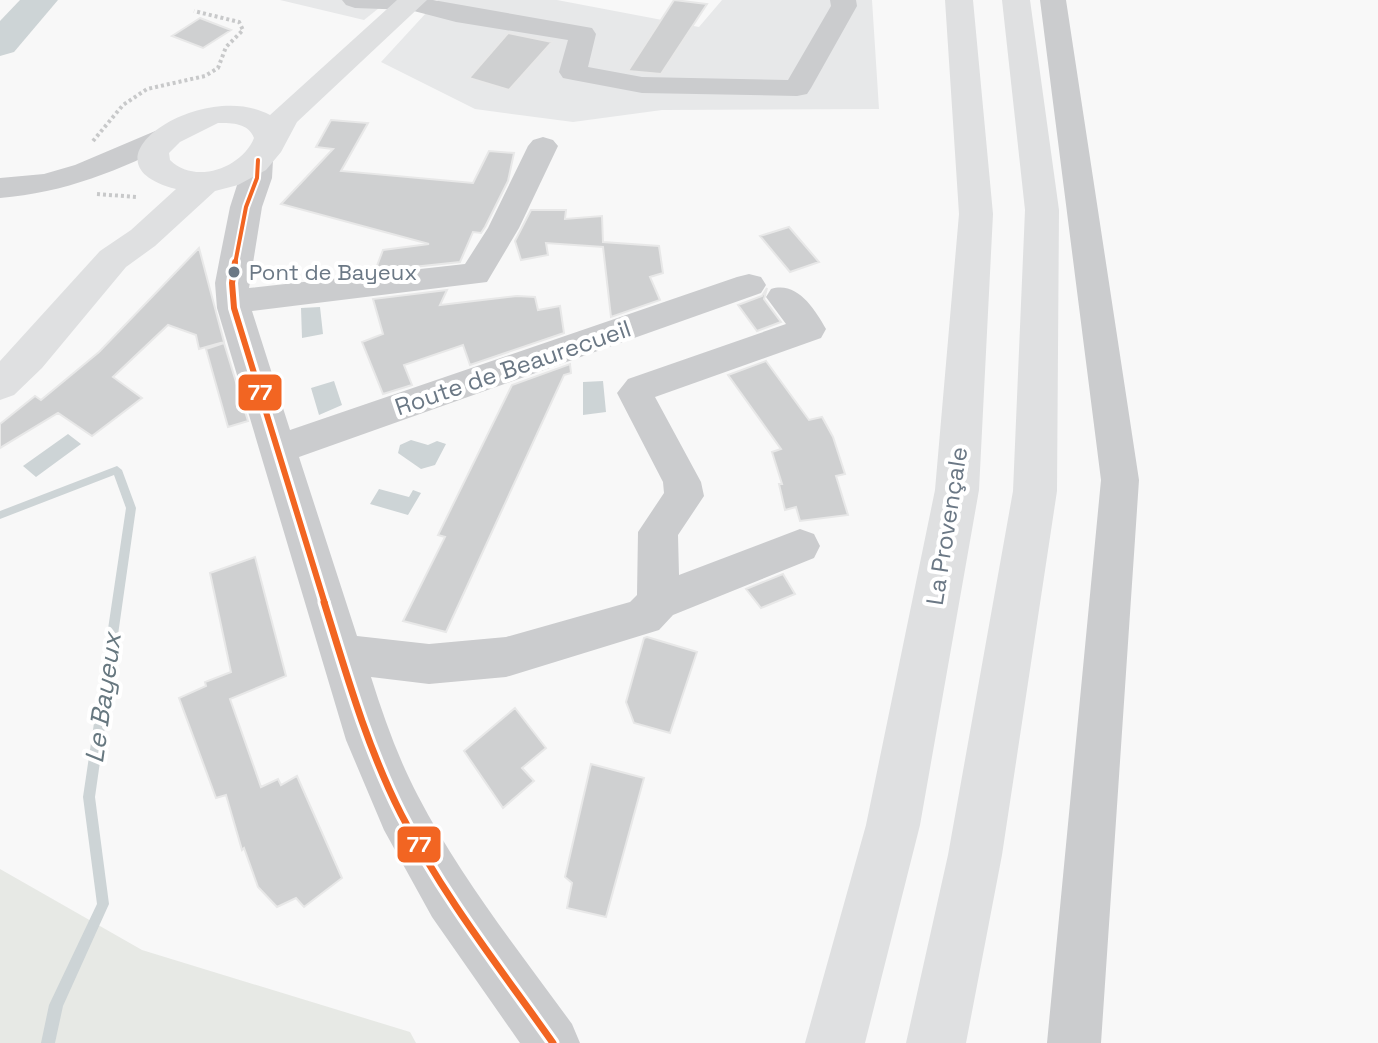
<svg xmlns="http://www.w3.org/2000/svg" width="1378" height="1043" viewBox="0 0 1378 1043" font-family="'Space Grotesk',sans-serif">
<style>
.built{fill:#e7e8e9}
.green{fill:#e7e9e5}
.water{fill:#cdd4d6}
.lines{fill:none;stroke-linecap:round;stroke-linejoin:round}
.stream{fill:#cdd4d6;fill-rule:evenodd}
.river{fill:#cdd4d6;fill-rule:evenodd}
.building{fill:#cfd0d1;stroke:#e8e8e8;stroke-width:2}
.path{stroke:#c8c9ca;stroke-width:4;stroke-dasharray:3 3;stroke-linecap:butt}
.minor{fill:#cbccce;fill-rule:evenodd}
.major{fill:#dfe0e1;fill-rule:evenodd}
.highway{fill:#dfe0e1;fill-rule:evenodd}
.bus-1-far2-casing{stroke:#fff;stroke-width:8}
.bus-1-far1-casing{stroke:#fff;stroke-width:12}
.bus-1-casing{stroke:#fff;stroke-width:13}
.bus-1-far2{stroke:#f26522;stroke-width:4}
.bus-1-far1{stroke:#f26522;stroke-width:6}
.bus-1{stroke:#f26522;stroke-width:7}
.bus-dot{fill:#6b7885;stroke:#fff;stroke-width:3}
.labels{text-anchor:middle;stroke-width:8;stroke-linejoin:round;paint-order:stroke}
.bus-label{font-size:22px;fill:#6b7885;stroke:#fff;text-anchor:start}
.street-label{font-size:24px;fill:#6b7885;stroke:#fff}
.water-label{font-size:26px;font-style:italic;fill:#677880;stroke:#fff}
.line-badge{stroke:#fff;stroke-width:3}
.badge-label{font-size:22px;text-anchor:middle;font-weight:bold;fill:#fff}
</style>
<rect width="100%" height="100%" fill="#f8f8f8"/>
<path class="built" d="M 280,0 L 389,0 L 364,20 Z
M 438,0 L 557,0 L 699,27 L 722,0 L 872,0 L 879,109 L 662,110 L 573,122 L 475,109 L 381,62 Z"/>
<path class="green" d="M 0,869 L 142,950 L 410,1032 L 416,1043 L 0,1043 Z"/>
<path class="water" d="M 320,307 L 323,334 L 302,338 L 301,308 Z
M 334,381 L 342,405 L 319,415 L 311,388 Z
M 603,381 L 606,412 L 583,415 L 583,382 Z
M 68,434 L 81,444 L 36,477 L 23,466 Z
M 411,440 L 428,445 L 437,441 L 446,444 L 435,465 L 421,469 L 398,453 L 400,445 Z
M 379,489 L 409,497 L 413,490 L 421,493 L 408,515 L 370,504 Z"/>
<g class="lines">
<path class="stream" d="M 117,466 L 122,470 L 136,508 L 95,797 L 109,904 L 63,1006 L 55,1043 L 41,1043 L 49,1005 L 97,904 L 83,797 L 126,508 L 114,475 L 0,519 L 0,511 Z"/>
<path class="river" d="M 20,0 L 58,0 L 14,52 L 0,56 L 0,21 Z"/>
</g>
<path class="building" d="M 674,0 L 707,4 L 661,74 L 628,71 Z
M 200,18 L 231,30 L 203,48 L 172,36 Z
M 508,33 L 552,42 L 509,90 L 469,78 Z
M 331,120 L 368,123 L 341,171 L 473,183 L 489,151 L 514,153 L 508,181 L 485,227 L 481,233 L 473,232 L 460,262 L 375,271 L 383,250 L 429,244 L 281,204 L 333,149 L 316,147 Z
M 531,210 L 566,210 L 565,219 L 602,216 L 603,242 L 659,246 L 663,273 L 650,277 L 660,300 L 611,317 L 603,247 L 546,243 L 548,255 L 521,260 L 515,241 Z
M 789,227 L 819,262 L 790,272 L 760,236 Z
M 199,248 L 224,342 L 199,349 L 196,335 L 168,325 L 113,377 L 142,398 L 92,436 L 58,413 L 0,448 L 0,424 L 35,396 L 41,400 L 99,352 Z
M 767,288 L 764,299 L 781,322 L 757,331 L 738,305 L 762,296 Z
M 447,290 L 440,305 L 517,296 L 535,297 L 538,310 L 560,306 L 564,333 L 470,365 L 463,345 L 404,365 L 412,385 L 383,394 L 362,342 L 383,334 L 373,299 Z
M 224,343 L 248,421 L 228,427 L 206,349 Z
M 766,361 L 809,420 L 822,417 L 833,437 L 845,474 L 836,476 L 848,515 L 800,521 L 796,507 L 785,510 L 779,484 L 782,484 L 772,452 L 781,449 L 728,375 Z
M 570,364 L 571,373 L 564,375 L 446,632 L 403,621 L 445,537 L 438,535 L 512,385 Z
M 255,557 L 286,676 L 230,699 L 261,787 L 278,779 L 281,785 L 297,776 L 342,878 L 304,907 L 296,898 L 277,907 L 258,887 L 244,848 L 242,850 L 226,795 L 216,798 L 179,698 L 206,686 L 205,682 L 231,672 L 210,573 Z
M 783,574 L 795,594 L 761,608 L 746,589 Z
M 647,637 L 697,652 L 670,733 L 634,723 L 626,702 L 644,638 Z
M 515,708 L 546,748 L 522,768 L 534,781 L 503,808 L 464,751 Z
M 591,764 L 644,778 L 606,917 L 567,908 L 572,883 L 565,877 Z"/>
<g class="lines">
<path class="path" d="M 93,141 L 123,105 L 147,89 L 205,76 L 218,68 L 226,47 L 243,30 L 239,22 L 194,11
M 97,194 L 136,197"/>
<path class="minor" d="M 342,0 L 433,0 L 592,28 L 596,34 L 588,67 L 642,77 L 788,80 L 831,6 L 830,0 L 856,0 L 857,6 L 811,88 L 807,94 L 797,96 L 642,93 L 573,80 L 563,78 L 559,72 L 568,40 L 456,22 L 410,10 L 355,8 L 346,5 Z
M 1040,0 L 1066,0 L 1139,480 L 1101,1043 L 1047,1043 L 1101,480 Z
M 167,126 L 177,129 L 182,135 L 177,141 C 121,170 64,193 0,198 L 0,178 L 44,174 L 75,165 Z
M 543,137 L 553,140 L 558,146 L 519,228 L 487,282 L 252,311 L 290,430 L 737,277 L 749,274 L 761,277 L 766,285 L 761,293 L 299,457 L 357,636 L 429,644 L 506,637 L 630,602 L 637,595 L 638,532 L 664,493 L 663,482 L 617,393 L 628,379 L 786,324 L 766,297 L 771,289 C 797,281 814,308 826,329 L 821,338 L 655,397 L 701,482 L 704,496 L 678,535 L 679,575 L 800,529 L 814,534 L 820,546 L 814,558 L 673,615 L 659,630 L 506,677 L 429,684 L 371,677 C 384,718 398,758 418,796 C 461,878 518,950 572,1024 L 580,1043 L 520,1043 L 432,917 L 384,830 L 346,740 L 217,308 L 215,283 L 220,257 L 230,207 L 247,154 L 258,151 L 269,154 L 273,160 L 272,178 L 262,207 L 249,288 L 465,264 L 488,228 L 528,146 L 533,140 Z"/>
<path class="major" d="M 397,0 L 427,0 L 297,122 L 281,152 L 266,170 L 238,185 L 215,191 L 155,246 L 126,267 L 42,368 L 14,395 L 0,400 L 0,361 L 100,251 L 131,230 L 176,189 C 73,163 202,78 270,115 ZM 218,123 C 233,123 248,123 254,138 C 242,168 195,185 170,160 L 169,153 L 180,142 Z"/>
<path class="highway" d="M 945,0 L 973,0 L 993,214 L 979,490 L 920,825 L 865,1043 L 805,1043 L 866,825 L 935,490 L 959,214 Z
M 1002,0 L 1030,0 L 1059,210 L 1057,491 L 1002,855 L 966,1043 L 906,1043 L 948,855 L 1013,491 L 1025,210 Z"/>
<defs>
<path id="bus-1-far2" d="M 235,264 L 246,207 L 257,178 L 258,160"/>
<path id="bus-1-far1" d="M 235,262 L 232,283 L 234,308 L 325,604"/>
<path id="bus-1" d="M 324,602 C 346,673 367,747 401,814 C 443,896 500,968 553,1043"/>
</defs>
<use href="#bus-1-far2" class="bus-1-far2-casing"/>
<use href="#bus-1-far1" class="bus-1-far1-casing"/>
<use href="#bus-1" class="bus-1-casing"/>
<use href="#bus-1-far2" class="bus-1-far2"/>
<use href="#bus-1-far1" class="bus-1-far1"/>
<use href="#bus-1" class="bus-1"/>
</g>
<circle class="bus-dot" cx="234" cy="272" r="7"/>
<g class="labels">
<g class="bus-label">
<text x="249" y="280">Pont de Bayeux</text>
</g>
<g class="street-label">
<text transform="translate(513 368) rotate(-19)" y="8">Route de Beaurecueil</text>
<text transform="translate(947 526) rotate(-81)" y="8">La Provençale</text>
</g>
<g class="water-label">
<text transform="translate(103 698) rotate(-82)" y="9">Le Bayeux</text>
</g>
</g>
<g class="line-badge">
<rect x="237" y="373" width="46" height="39" rx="8" fill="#f26522"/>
<rect x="396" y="825" width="46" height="39" rx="8" fill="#f26522"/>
</g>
<g class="badge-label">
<text x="260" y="400">77</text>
<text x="419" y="852">77</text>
</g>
</svg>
